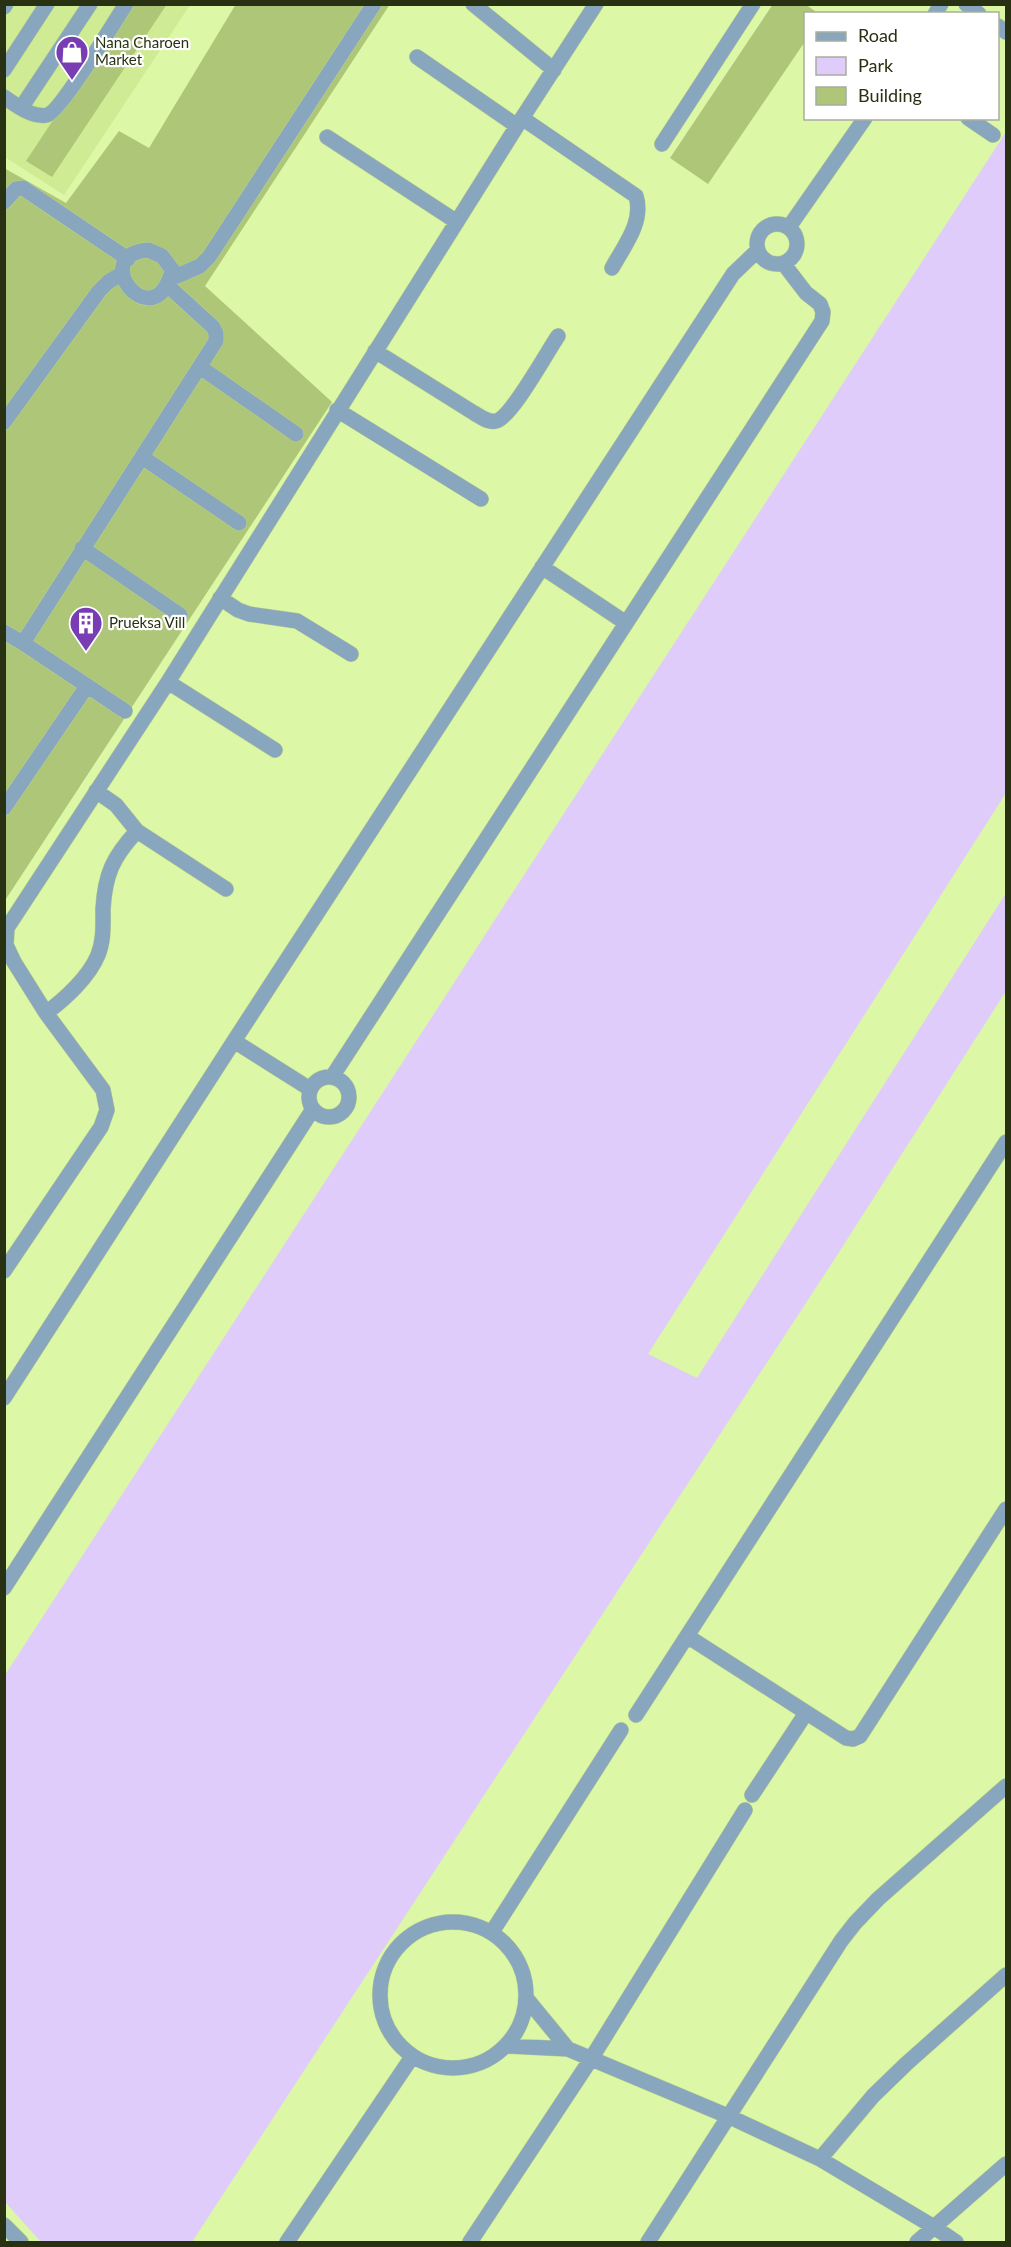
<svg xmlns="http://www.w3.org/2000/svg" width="1011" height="2247" viewBox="0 0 1011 2247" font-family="Lato,sans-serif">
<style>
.built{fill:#cfeb94}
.green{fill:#dfccfb}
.building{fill:#adc677}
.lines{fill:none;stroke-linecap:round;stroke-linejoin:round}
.minor-casing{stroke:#bcd38b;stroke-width:16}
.minor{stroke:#88a6be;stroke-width:15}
.labels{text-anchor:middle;stroke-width:4.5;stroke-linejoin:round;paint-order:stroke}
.poi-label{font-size:15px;fill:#283111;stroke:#fff;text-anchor:start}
</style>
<rect width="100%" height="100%" fill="#dcf7a6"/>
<path class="built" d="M 4,5 L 190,5 L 64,195 L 5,157 Z"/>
<path class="green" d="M 1006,132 L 1006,793 L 648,1354 L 697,1378 L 1006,893 L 1006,991 L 834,1260 L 192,2242 L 41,2242 L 5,2202 L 5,1675 Z"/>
<path class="building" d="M 130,4 L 167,4 L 52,177 L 26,161 Z
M 236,4 L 390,4 L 205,286 L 332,402 L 4,902 L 4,168 L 66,203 L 119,131 L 149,148 Z
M 773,4 L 805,4 L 819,14 L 806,14 L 806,40 L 708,184 L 670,158 Z"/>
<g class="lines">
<defs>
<path id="minor" d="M 473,4 L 554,70
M 966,4 L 979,14
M 4,7 L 6,4
M 935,14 L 941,4
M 998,26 L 1006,32
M 417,57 L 517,126
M 4,70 L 47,4
M 4,97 C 16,105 32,118 47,115 C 60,112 115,21 126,4
M 21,108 L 90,4
M 522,118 L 636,196 C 644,222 624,246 612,268
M 968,118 L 993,135
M 327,137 L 457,222
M 662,144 L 753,4
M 4,202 L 16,189 L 23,188 L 128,259
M757 244a20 20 0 1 1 40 0a20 20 0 1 1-40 0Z
M 789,227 L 865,118
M 148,250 L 162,256 L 177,276 L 170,277 C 150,335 88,255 148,250 Z
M 177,276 L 200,266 L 209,257 L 374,4
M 375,351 L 474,413 C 481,417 488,423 496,421 C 511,418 547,352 558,336
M 200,367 L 296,434
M 337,410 L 481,499
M 4,422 L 99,291 L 108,282 L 123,273
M 142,457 L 239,523
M 82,548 L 180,615
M 542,567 L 626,623
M 220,598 L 238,610 L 249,614 L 297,621 L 351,654
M 4,632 L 23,643
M 168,682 L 275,750
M 125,711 L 23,643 L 216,341 L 216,333 L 213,327 L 167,285
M 4,808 L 87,686
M 137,831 L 226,889
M 46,1013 C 65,999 89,977 98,955 C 104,940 103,925 103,909 C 105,874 113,857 137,831 L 116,805 L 96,791
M 234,1041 L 310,1089
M 332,1077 L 822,321 L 823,312 L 820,304 L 806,293 L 783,263
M309 1097a20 20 0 1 1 40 0a20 20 0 1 1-40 0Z
M 4,1271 L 101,1127 L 107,1110 L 103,1090 L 46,1013 L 14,962 L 6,945 L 7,928 L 168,682 L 517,126 L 596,4
M 4,1398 L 234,1041 L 733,274 L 758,250
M 4,1588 L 313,1109
M 687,1636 L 846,1738 L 853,1739 L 860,1736 L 1006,1509
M 636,1715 L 1006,1142
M 752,1795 L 806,1713
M380 1995a73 73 0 1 1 146 0a73 73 0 1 1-146 0Z
M 492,1932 L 621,1730
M 527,1999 L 568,2049
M 506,2046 L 568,2049 L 730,2117 L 820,2159 L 934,2227 L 956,2242
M 820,2159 L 873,2096 L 906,2064 L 1006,1975
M 4,2225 L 21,2242
M 287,2242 L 412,2057
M 470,2242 L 591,2059 L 745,1810
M 648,2242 L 841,1941 L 855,1923 L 878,1899 L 1006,1786
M 917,2242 L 1006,2164"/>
</defs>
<use href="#minor" class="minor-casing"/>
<use href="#minor" class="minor"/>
</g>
<defs>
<symbol id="shop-pin" viewBox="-11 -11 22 30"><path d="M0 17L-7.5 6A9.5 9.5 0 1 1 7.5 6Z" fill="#783db2" stroke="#fff"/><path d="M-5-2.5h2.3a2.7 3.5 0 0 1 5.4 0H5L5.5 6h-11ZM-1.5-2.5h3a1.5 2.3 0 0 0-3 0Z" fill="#fff"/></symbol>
<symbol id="building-pin" viewBox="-11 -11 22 30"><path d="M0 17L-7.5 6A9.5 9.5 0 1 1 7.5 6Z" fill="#783db2" stroke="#fff"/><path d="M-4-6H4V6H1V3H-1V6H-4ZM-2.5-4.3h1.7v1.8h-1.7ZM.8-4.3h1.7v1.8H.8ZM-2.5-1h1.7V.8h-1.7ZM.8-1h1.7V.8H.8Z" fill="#fff"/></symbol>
</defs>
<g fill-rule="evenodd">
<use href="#shop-pin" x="53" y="33" width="38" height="52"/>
<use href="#building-pin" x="67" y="604" width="38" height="52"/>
</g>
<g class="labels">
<g class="poi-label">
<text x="95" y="48">Nana Charoen<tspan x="95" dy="17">Market</tspan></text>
<text x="109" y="628">Prueksa Vill</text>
</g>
</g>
<rect width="1011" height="2247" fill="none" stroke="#283111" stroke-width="12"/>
<rect x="804" y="12" width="195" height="108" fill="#ffffff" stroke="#a9ada0" stroke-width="1.5"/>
<rect x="816" y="32" width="30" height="9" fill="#88a6be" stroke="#a9ada0" stroke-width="1.5"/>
<text x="858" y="42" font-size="18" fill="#283111">Road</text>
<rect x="816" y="57" width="30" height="18" fill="#dfccfb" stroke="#a9ada0" stroke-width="1.5"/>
<text x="858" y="72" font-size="18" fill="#283111">Park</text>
<rect x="816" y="87" width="30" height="18" fill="#adc677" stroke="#a9ada0" stroke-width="1.5"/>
<text x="858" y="102" font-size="18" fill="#283111">Building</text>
</svg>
